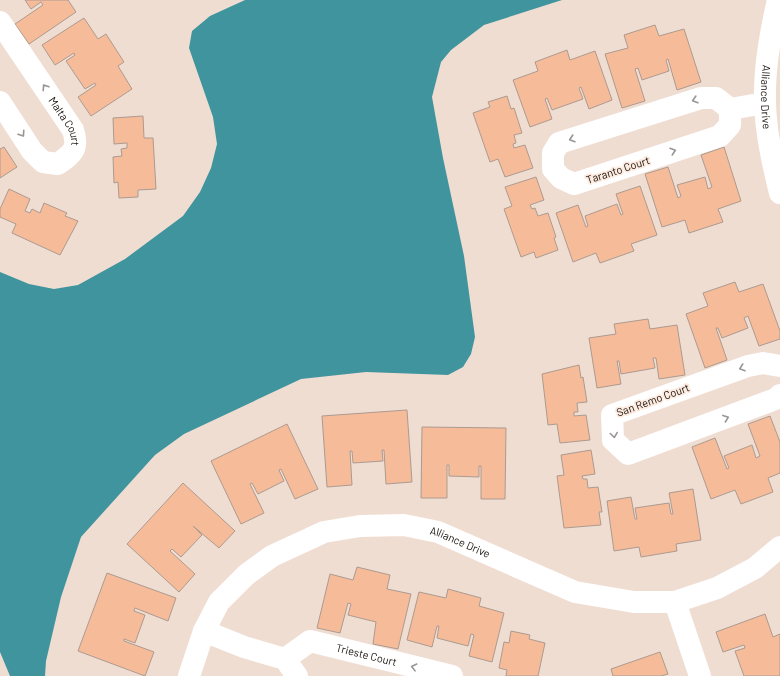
<svg xmlns="http://www.w3.org/2000/svg" width="780" height="676" viewBox="0 0 780 676" font-family="Barlow,sans-serif">
<style>
.water{fill:#40949e}
.building{fill:#f6bc9a;stroke:#ac9a90}
.lines{fill:none;stroke-linecap:round;stroke-linejoin:round}
.minor{stroke:#fff;stroke-width:22}
.oneway{stroke:#989593}
.labels{text-anchor:middle;stroke-width:3.5;stroke-linejoin:round;paint-order:stroke}
.street-label{font-size:11px;fill:#1a1410;stroke:#fdeadf}
</style>
<rect width="100%" height="100%" fill="#f0ddd2"/>
<path class="water" d="M 245,0 L 562,0 L 484,25 L 451,50 L 441,62 L 432,97 L 443,158 L 464,256 L 475,337 L 471,354 L 463,367 L 448,375 L 366,372 L 301,379 L 184,434 L 155,455 L 81,537 L 61,597 L 46,661 L 45,676 L 10,676 L 0,652 L 0,272 L 29,284 L 54,289 L 78,285 L 125,259 L 183,216 L 200,192 L 211,168 L 217,144 L 213,117 L 189,48 L 192,31 L 210,16 Z"/>
<path class="building" d="M 25,0 L 68,0 L 76,12 L 29,44 L 15,24 L 43,5 L 41,2 L 31,9 Z
M 84,18 L 98,39 L 106,34 L 124,62 L 118,66 L 132,89 L 91,116 L 78,97 L 96,85 L 95,83 L 85,89 L 66,61 L 75,55 L 74,53 L 55,65 L 42,45 Z
M 655,25 L 659,36 L 684,29 L 701,82 L 677,90 L 668,59 L 666,60 L 669,71 L 642,80 L 638,68 L 635,69 L 645,101 L 622,108 L 605,54 L 628,48 L 624,35 Z
M 567,50 L 570,60 L 595,51 L 612,100 L 589,109 L 581,87 L 579,88 L 583,99 L 552,110 L 547,98 L 545,99 L 552,119 L 530,127 L 513,80 L 538,71 L 535,62 Z
M 507,96 L 511,109 L 514,108 L 522,133 L 514,135 L 516,143 L 513,144 L 514,148 L 525,145 L 533,168 L 505,177 L 498,159 L 490,162 L 473,113 L 490,107 L 488,102 Z
M 143,116 L 144,138 L 153,138 L 156,189 L 138,190 L 138,197 L 119,198 L 118,182 L 114,183 L 113,157 L 122,156 L 121,149 L 127,148 L 127,143 L 114,144 L 113,118 Z
M 4,147 L 17,167 L 0,178 L 0,149 Z
M 724,147 L 741,201 L 718,209 L 723,222 L 689,233 L 685,220 L 662,227 L 645,174 L 668,167 L 678,198 L 681,196 L 677,185 L 705,177 L 708,189 L 712,187 L 701,155 Z
M 536,177 L 544,200 L 530,205 L 532,209 L 535,208 L 538,216 L 548,213 L 556,237 L 554,238 L 558,250 L 536,258 L 534,252 L 521,257 L 504,209 L 512,206 L 505,187 Z
M 640,186 L 657,235 L 631,244 L 634,251 L 600,263 L 596,253 L 573,262 L 556,213 L 578,205 L 586,227 L 588,226 L 585,216 L 617,204 L 621,215 L 623,214 L 616,194 Z
M 9,189 L 30,199 L 25,211 L 30,213 L 32,209 L 40,213 L 44,203 L 67,213 L 65,216 L 78,221 L 60,255 L 12,233 L 16,224 L 0,217 L 0,209 Z
M 735,282 L 739,292 L 763,284 L 780,331 L 780,339 L 759,346 L 748,316 L 744,318 L 748,328 L 722,338 L 718,328 L 716,328 L 727,360 L 705,368 L 686,314 L 708,306 L 703,293 Z
M 648,319 L 650,329 L 677,325 L 685,375 L 659,379 L 656,358 L 653,358 L 655,368 L 621,374 L 619,361 L 617,361 L 621,384 L 597,388 L 589,338 L 616,334 L 614,324 Z
M 579,365 L 581,378 L 583,377 L 587,402 L 577,403 L 578,412 L 574,412 L 574,416 L 586,415 L 590,440 L 560,443 L 557,424 L 548,425 L 542,374 Z
M 407,410 L 412,482 L 386,484 L 384,450 L 382,450 L 383,461 L 353,463 L 352,451 L 350,451 L 352,485 L 327,487 L 322,416 Z
M 770,416 L 780,442 L 780,473 L 768,478 L 773,492 L 741,504 L 735,490 L 711,499 L 692,447 L 715,438 L 727,469 L 729,468 L 724,456 L 752,445 L 756,458 L 760,456 L 748,424 Z
M 287,424 L 318,489 L 295,499 L 281,469 L 279,470 L 284,481 L 258,494 L 252,483 L 250,484 L 264,513 L 241,524 L 211,461 Z
M 422,427 L 506,428 L 505,499 L 481,499 L 481,466 L 479,466 L 479,477 L 449,476 L 449,465 L 447,465 L 447,498 L 421,498 Z
M 591,450 L 595,474 L 582,476 L 583,479 L 587,479 L 588,488 L 598,487 L 602,512 L 599,512 L 601,525 L 564,528 L 557,476 L 564,475 L 561,455 Z
M 183,483 L 235,531 L 219,548 L 193,526 L 202,535 L 181,557 L 172,549 L 170,551 L 195,574 L 179,592 L 127,544 Z
M 693,489 L 701,540 L 676,544 L 677,551 L 641,557 L 639,547 L 614,551 L 607,501 L 631,497 L 635,519 L 637,519 L 635,508 L 669,503 L 671,514 L 673,514 L 669,493 Z
M 357,567 L 390,575 L 387,589 L 411,594 L 398,649 L 373,644 L 376,622 L 348,615 L 351,604 L 348,603 L 340,633 L 317,628 L 330,574 L 353,580 Z
M 107,573 L 176,598 L 168,621 L 135,608 L 134,611 L 145,615 L 135,643 L 124,639 L 124,641 L 154,652 L 145,676 L 78,651 Z
M 448,589 L 481,598 L 479,606 L 504,613 L 492,662 L 469,656 L 474,635 L 471,634 L 468,646 L 437,638 L 439,626 L 437,626 L 432,647 L 407,640 L 419,592 L 446,598 Z
M 765,614 L 773,637 L 780,634 L 780,676 L 744,676 L 735,651 L 745,648 L 744,645 L 723,652 L 716,632 Z
M 511,631 L 530,635 L 529,639 L 545,643 L 538,676 L 506,676 L 507,670 L 499,668 L 504,642 L 509,643 Z
M 660,652 L 668,674 L 661,676 L 613,676 L 611,669 Z"/>
<g class="lines">
<g class="minor">
<path id="s1" d="M 778,0 C 771,30 764,72 765,103 C 766,134 773,164 780,193"/>
<path id="s2" d="M 0,22 L 73,130 C 79,149 73,153 58,164 L 43,162 L 32,151 L 0,102"/>
<path d="M 730,109 L 730,125 L 720,136 L 574,184 L 561,178 L 553,169 L 553,153 L 559,143 L 701,98 L 716,98 L 730,109 L 765,103"/>
<path d="M 780,366 L 763,363 L 748,366 L 612,415 L 613,440 L 628,454 L 778,398 L 780,395"/>
<path d="M 675,602 L 700,676"/>
<path d="M 204,631 L 244,647 L 285,659 L 297,676"/>
<path id="s3" d="M 285,659 L 310,641 L 452,676"/>
<path id="s4" d="M 189,676 L 204,631 L 219,602 L 246,575 L 272,556 L 324,532 L 360,526 L 404,525 L 438,532 L 575,592 L 634,602 L 675,602 L 717,588 L 755,568 L 780,547"/>
</g>
</g>
<defs><path id="oneway-chevron" d="M-2-3.5L2.5 0L-2 3.5" fill="none" stroke-width="1.6" stroke-linecap="round" stroke-linejoin="round"/></defs>
<g class="oneway">
<use href="#oneway-chevron" transform="translate(45 87) rotate(-124)"/>
<use href="#oneway-chevron" transform="translate(695 100) rotate(163)"/>
<use href="#oneway-chevron" transform="translate(22 134) rotate(56)"/>
<use href="#oneway-chevron" transform="translate(572 139) rotate(162)"/>
<use href="#oneway-chevron" transform="translate(673 151) rotate(-18)"/>
<use href="#oneway-chevron" transform="translate(742 368) rotate(161)"/>
<use href="#oneway-chevron" transform="translate(726 418) rotate(-20)"/>
<use href="#oneway-chevron" transform="translate(614 435) rotate(82)"/>
<use href="#oneway-chevron" transform="translate(414 667) rotate(-166)"/>
</g>
<g class="labels">
<g class="street-label">
<text dy="4" stroke="none"><textPath href="#s1" startOffset="98">Alliance Drive</textPath></text>
<text dy="4" stroke="none"><textPath href="#s2" startOffset="119">Malta Court</textPath></text>
<text transform="translate(618 170) rotate(-18)" y="4">Taranto Court</text>
<text transform="translate(653 400) rotate(-20)" y="4">San Remo Court</text>
<text dy="4" stroke="none"><textPath href="#s4" startOffset="347">Alliance Drive</textPath></text>
<text dy="4" stroke="none"><textPath href="#s3" startOffset="89">Trieste Court</textPath></text>
</g>
</g>
</svg>
